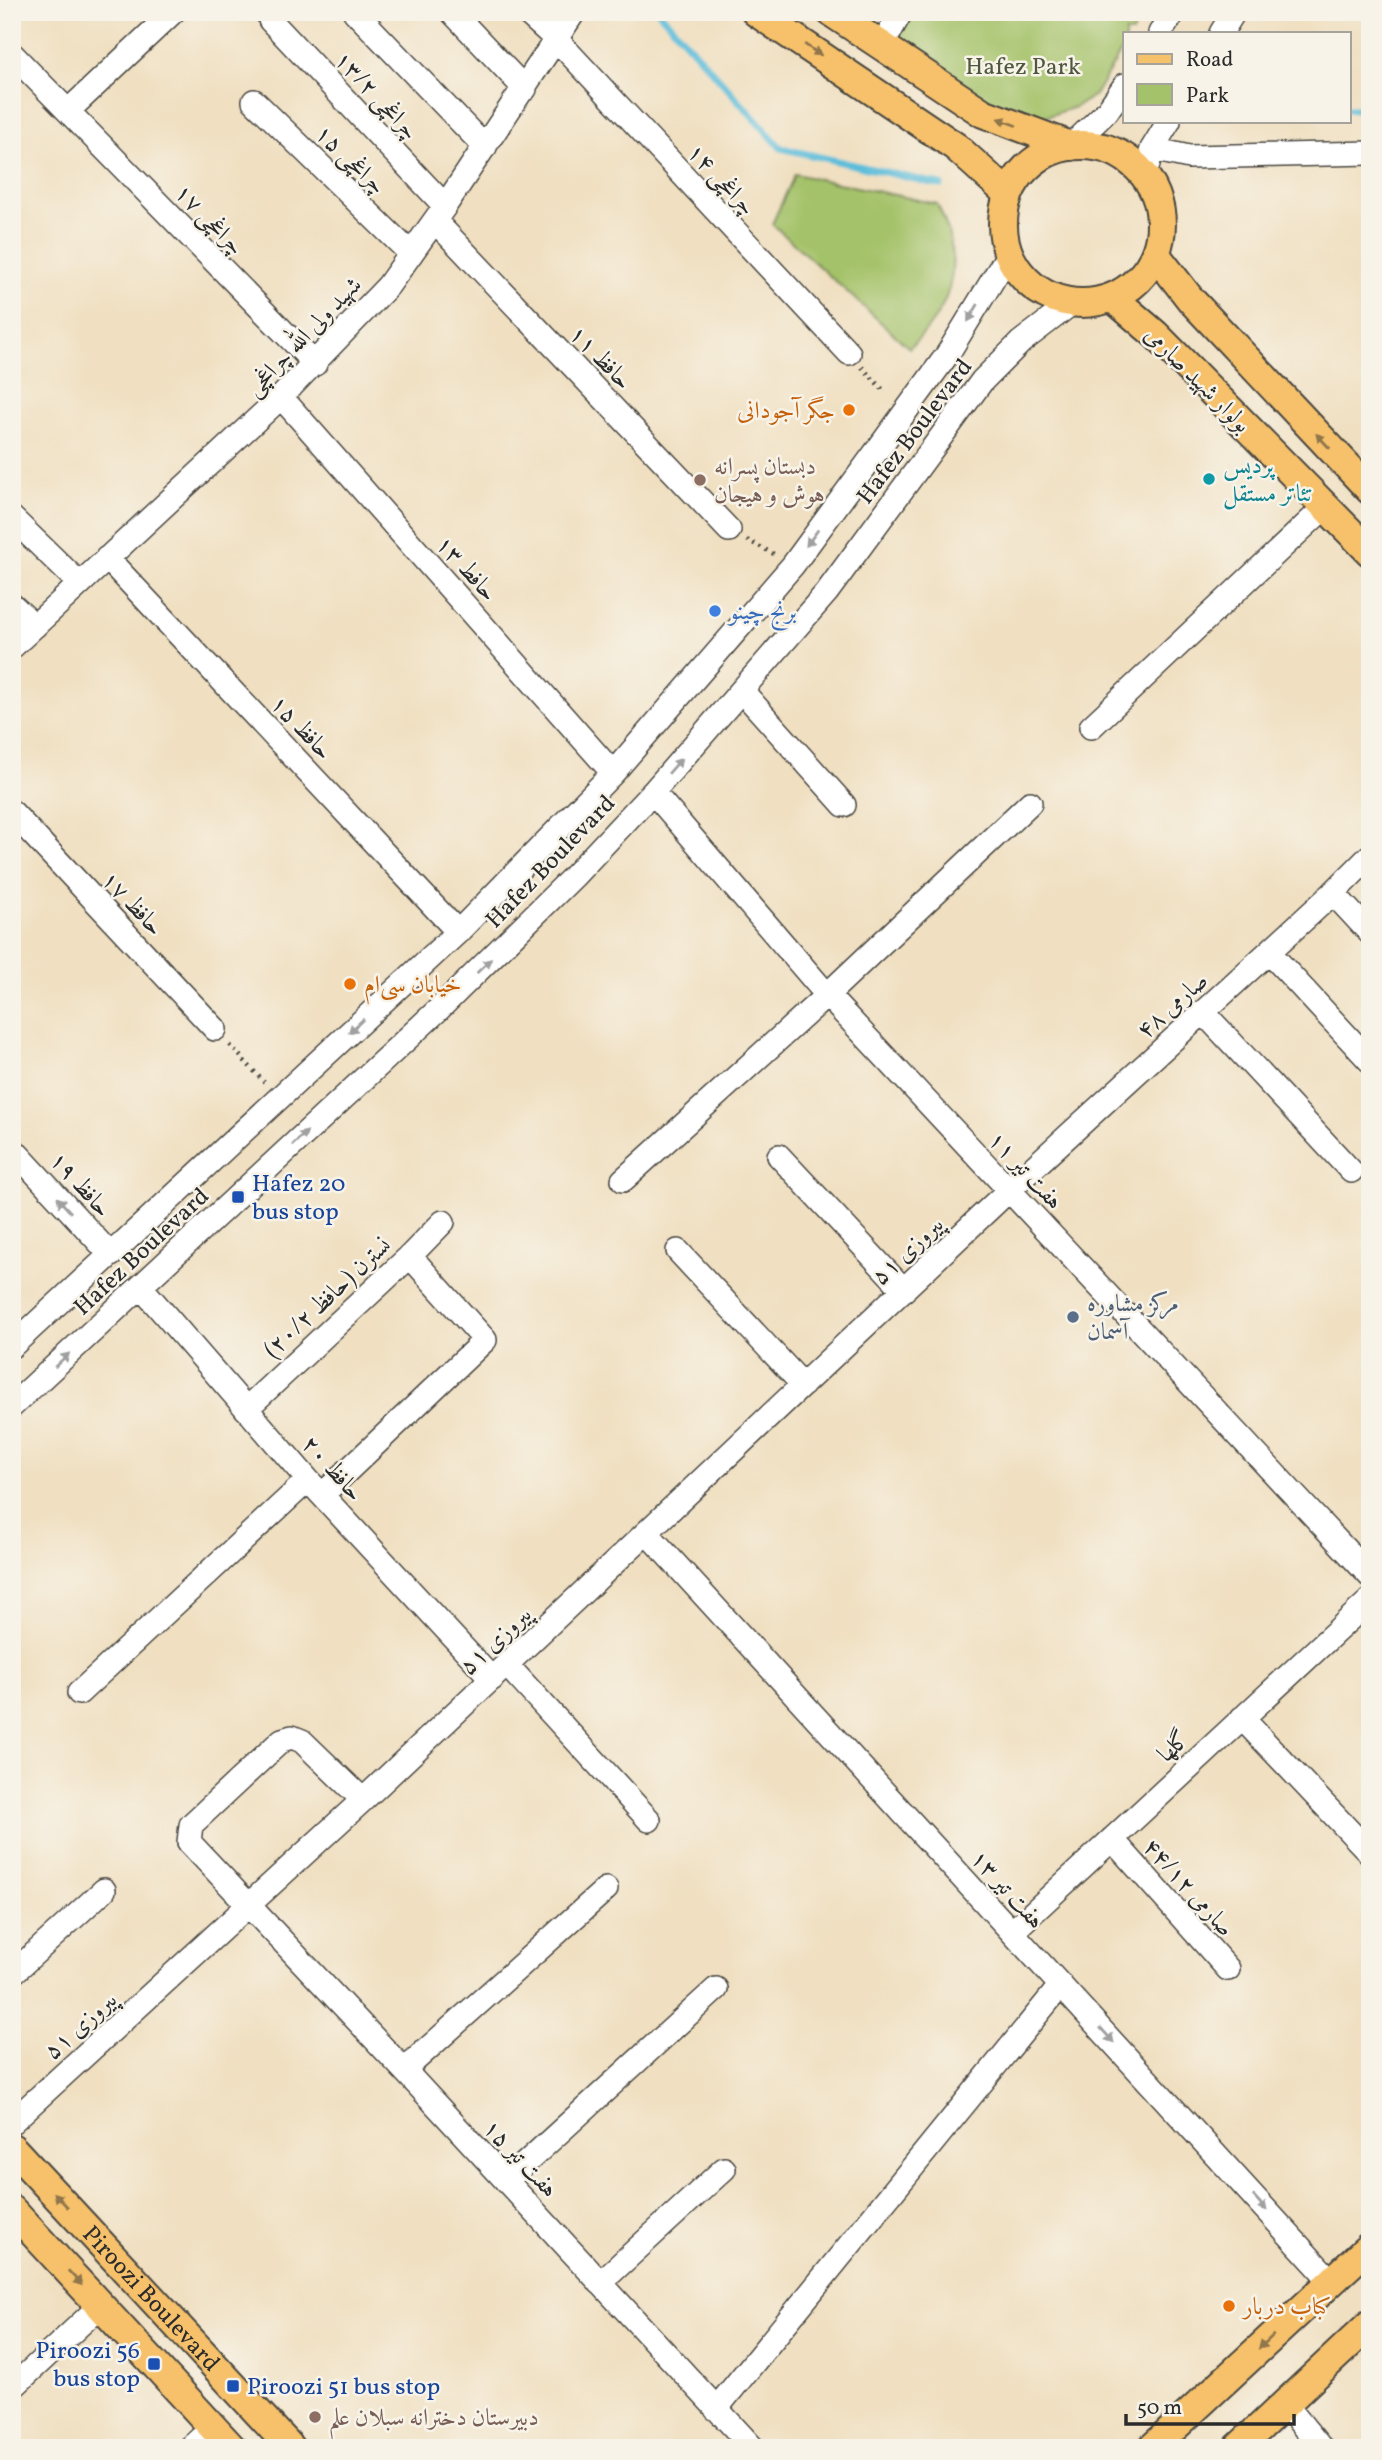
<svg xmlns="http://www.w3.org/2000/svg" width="1382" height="2460" viewBox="0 0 1382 2460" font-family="Vollkorn,Amiri,serif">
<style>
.green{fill:#a4c269;stroke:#68764a;stroke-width:2}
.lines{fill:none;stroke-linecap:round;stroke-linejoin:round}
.stream{stroke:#5cbdda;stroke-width:7}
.minor-casing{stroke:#494641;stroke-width:26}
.major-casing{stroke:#494641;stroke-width:32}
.path{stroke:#494641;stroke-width:4.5;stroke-dasharray:2 5;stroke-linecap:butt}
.minor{stroke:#fff;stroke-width:23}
.major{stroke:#f6c16b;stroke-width:28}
.oneway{fill:#90764b}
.oneway2{fill:#a0a0a0}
.food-dot{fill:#e8710a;stroke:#f7f3e8;stroke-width:2.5}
.culture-dot{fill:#0f9aa8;stroke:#f7f3e8;stroke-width:2.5}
.education-dot{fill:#8d6e63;stroke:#f7f3e8;stroke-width:2.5}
.shop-dot{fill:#3f7fe0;stroke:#f7f3e8;stroke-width:2.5}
.transit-dot{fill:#1a4fb4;stroke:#f7f3e8;stroke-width:2.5}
.service-dot{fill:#5c6f8a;stroke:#f7f3e8;stroke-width:2.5}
.labels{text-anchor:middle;stroke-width:5;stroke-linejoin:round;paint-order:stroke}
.park-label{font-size:24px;fill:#4f583e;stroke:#f7f3e8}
.street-label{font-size:24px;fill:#2b2b2b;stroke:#f7f3e8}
.food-label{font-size:24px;fill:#c56008;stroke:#f7f3e8;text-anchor:start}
.culture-label{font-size:24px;fill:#0d838f;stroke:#f7f3e8;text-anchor:start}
.education-label{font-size:24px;fill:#785e54;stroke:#f7f3e8;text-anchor:start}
.shop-label{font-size:24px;fill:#366cbe;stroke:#f7f3e8;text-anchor:start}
.transit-label{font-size:24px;fill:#164399;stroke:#f7f3e8;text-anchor:start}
.service-label{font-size:24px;fill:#4e5e75;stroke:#f7f3e8;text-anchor:start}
</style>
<rect width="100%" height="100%" fill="#f7f3e8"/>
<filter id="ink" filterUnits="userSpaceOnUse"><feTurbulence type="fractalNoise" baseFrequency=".0143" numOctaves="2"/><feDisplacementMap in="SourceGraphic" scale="14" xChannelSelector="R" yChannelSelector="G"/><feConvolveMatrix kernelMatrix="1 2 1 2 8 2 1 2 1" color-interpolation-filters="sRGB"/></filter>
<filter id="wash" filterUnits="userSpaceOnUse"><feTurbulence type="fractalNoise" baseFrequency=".00686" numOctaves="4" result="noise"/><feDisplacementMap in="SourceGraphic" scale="28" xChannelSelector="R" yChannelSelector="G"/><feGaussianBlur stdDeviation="1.57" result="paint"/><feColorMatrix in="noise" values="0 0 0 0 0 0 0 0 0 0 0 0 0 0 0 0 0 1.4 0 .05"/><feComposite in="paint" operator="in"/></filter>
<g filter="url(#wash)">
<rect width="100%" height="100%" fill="#f0dfc0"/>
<path class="green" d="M 911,12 L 1145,12 L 1132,33 L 1125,33 L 1125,45 L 1095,95 L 1075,107 L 1027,123 L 903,52 L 898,39 Z
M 795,174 L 937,204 C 965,259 955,307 909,348 L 772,224 Z"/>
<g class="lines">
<path class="stream" d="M 659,12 L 781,148 L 941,185
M 1349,109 L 1370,109"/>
</g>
</g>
<g filter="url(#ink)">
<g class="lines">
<defs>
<path id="minor" d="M 355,12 L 485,147
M 452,12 L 525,89
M 526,12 L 557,40 L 849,353
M 270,20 L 445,206
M 1160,33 L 1174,12
M 1221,33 L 1234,12
M 882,46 L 901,12
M 12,54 L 315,364
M 254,101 L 411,254
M 68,111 L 173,12
M 1071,146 L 1107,111 L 1125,85
M 1152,149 L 1189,157 L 1370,153
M 1145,176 L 1152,149 L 1169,121
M 435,221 L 729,530
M 281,397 L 613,773
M 12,518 L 80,584
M 107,558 L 458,932
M 12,605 L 35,626
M 12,647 L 281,397 L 388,286 L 445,206 L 574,12
M 742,691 L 844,805
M 1091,727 L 1326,506
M 653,792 L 827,995 L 1370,1576
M 12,812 L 215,1029
M 1333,893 L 1370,933
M 1269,952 L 1370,1061
M 1203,1012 L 1351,1171
M 12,1148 L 111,1255
M 779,1156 L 904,1290
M 623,1180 L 827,995 L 1030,803
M 678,1251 L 803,1385
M 141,1287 L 308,1480 L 492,1679
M 12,1346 L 458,932 L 613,773 L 793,565 L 947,355 L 1008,255
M 12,1406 L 439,1009 L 573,877 L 653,792 L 827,592 L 982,381 L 1021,342 L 1072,303
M 246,1409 L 410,1256 L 443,1222
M 322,1495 L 485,1340 L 410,1256
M 647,1533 L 1331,2281
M 507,1665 L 649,1820
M 79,1693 L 308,1480
M 1242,1718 L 1370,1853
M 363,1800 L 302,1741 L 292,1737 L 282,1740 L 191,1825 L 189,1842 L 404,2070 L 753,2448
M 1112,1839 L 1228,1969
M 1012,1932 L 1370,1600
M 12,1974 L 104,1890
M 404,2070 L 606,1889
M 12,2122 L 363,1800 L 1009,1190 L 1333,893 L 1370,856
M 506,2181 L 716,1989
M 600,2283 L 724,2169
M 12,2388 L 100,2306
M 1285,2404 L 1321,2448
M 716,2409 L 1061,1985
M 190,2448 L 213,2427"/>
<g id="major">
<path d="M 756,12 L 956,147 L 1008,194"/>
<path d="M 831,12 L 983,113 L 1071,146"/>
<circle cx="1082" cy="224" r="79"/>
<path d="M 1156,255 L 1191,300 L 1370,490"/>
<path d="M 1113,298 L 1156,335 L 1370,552"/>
<path id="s1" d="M 12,2148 L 291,2448"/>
<path d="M 12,2210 L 232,2448"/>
<path d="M 1152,2448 L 1370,2246"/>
<path d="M 1238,2448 L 1370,2324"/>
</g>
</defs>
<use href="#minor" class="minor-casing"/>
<use href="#major" class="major-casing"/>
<path class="path" d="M 862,367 L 885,392
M 747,540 L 774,554
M 230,1045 L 264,1082"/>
<use href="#minor" class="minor"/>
<use href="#major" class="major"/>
</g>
<defs><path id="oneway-solid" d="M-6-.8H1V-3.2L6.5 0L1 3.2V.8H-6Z" transform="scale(1.75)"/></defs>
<g class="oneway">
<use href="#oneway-solid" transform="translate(813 50) rotate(34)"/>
<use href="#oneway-solid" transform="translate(1007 122) rotate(-159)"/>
<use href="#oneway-solid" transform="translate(1323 441) rotate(-133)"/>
<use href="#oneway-solid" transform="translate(61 2200) rotate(-133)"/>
<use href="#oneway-solid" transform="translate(75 2278) rotate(47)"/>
<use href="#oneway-solid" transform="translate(1266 2342) rotate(137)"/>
</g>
<g class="oneway2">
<use href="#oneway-solid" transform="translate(973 313) rotate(121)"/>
<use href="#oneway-solid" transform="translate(812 538) rotate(126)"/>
<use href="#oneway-solid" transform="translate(675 766) rotate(-49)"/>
<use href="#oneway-solid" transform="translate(484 966) rotate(-44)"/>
<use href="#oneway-solid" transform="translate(356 1026) rotate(137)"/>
<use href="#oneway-solid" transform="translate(300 1138) rotate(-43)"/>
<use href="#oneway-solid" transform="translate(64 1205) rotate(-132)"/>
<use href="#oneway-solid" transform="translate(62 1360) rotate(-43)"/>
<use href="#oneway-solid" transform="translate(1107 2035) rotate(48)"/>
<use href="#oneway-solid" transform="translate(1260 2203) rotate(48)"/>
</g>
</g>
<g class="food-dot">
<circle cx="849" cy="410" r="7"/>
<circle cx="350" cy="984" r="7"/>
<circle cx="1229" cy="2306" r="7"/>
</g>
<circle class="culture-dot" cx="1209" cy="479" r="7"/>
<g class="education-dot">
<circle cx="700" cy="480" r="7"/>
<circle cx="315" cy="2417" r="7"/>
</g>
<circle class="shop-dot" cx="715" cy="611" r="7"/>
<g class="transit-dot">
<rect x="231" y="1190" width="14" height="14" rx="3.5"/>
<rect x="147" y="2357" width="14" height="14" rx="3.5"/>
<rect x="226" y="2379" width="14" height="14" rx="3.5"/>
</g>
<circle class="service-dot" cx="1073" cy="1317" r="7"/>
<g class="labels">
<g class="park-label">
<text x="1023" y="74">Hafez Park</text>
</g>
<g class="street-label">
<text transform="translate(377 95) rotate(47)" y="8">چراغچی ۱۳/۲</text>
<text transform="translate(351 159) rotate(44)" y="8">چراغچی ۱۵</text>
<text transform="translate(722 179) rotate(47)" y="8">چراغچی ۱۴</text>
<text transform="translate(210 219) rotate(46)" y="8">چراغچی ۱۷</text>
<text transform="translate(303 336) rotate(-46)" y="8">شهید ولی الله چراغچی</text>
<text transform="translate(601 357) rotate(46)" y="8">حافظ ۱۱</text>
<text transform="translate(1198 379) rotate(45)" y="8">بولوار شهید صارمی</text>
<text transform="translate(914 431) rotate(-53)" y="8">Hafez Boulevard</text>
<text transform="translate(467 568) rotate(48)" y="8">حافط ۱۳</text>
<text transform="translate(302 727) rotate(47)" y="8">حافظ ۱۵</text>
<text transform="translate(550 861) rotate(-46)" y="8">Hafez Boulevard</text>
<text transform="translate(133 903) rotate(47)" y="8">حافظ ۱۷</text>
<text transform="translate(1172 1005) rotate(-42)" y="8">صارمی ۴۸</text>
<text transform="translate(1026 1170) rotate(47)" y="8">هفت تیر ۱۱</text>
<text transform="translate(81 1184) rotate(48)" y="8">حافظ ۱۹</text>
<text transform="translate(907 1250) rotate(-43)" y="8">پیروزی ۵۱</text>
<text transform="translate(141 1251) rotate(-43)" y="8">Hafez Boulevard</text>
<text transform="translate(327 1297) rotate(-43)" y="8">نسترن (حافظ ۲۰/۲)</text>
<text transform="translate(333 1468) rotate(48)" y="8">حافظ ۲۰</text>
<text transform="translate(495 1640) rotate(-43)" y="8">پیروزی ۵۱</text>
<text transform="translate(1173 1746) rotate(-43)" y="8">گلها</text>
<text transform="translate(1189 1887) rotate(48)" y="8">صارمی ۴۴/۱۲</text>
<text transform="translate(1008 1889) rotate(48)" y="8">هفت تیر ۱۳</text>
<text transform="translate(80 2025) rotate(-42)" y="8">پیروزی ۵۱</text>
<text transform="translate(521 2158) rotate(47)" y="8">هفت تیر ۱۵</text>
<text dy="8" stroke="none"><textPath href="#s1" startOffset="205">Piroozi Boulevard</textPath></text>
</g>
<g class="food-label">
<text x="835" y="418" text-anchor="end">جگر آجودانی</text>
<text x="364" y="992">خیابان سی‌ام</text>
<text x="1243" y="2314">کباب دربار</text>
</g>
<g class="culture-label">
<text x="1223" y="473">پردیس<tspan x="1223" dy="28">تئاتر مستقل</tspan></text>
</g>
<g class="education-label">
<text x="714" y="474">دبستان پسرانه<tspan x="714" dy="28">هوش و هیجان</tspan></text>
<text x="329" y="2425">دبیرستان دخترانه سبلان علم</text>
</g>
<g class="shop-label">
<text x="729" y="619">برنج چینو</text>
</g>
<g class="transit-label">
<text x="252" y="1191">Hafez 20<tspan x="252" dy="28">bus stop</tspan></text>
<text x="140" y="2358" text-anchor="end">Piroozi 56<tspan x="140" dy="28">bus stop</tspan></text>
<text x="247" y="2394">Piroozi 51 bus stop</text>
</g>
<g class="service-label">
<text x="1087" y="1311">مرکز مشاوره<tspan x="1087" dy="28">آسمان</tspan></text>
</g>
</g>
<rect width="1382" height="2460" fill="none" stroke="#f7f3e8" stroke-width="42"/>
<rect x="1123" y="32" width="228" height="91" fill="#f7f3e8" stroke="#a5a39c" stroke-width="2"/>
<rect x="1137" y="54" width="35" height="10" fill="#f6c16b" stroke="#a5a39c" stroke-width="2"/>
<text x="1186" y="66" font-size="21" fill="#2b2b2b">Road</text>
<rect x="1137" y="84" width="35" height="21" fill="#a4c269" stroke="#a5a39c" stroke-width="2"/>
<text x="1186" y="102" font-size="21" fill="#2b2b2b">Park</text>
<path d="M1126 2414v10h168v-10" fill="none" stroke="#2b2b2b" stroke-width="3.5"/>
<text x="1137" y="2414" font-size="21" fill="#2b2b2b" stroke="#f7f3e8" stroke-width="5" paint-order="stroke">50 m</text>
</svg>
